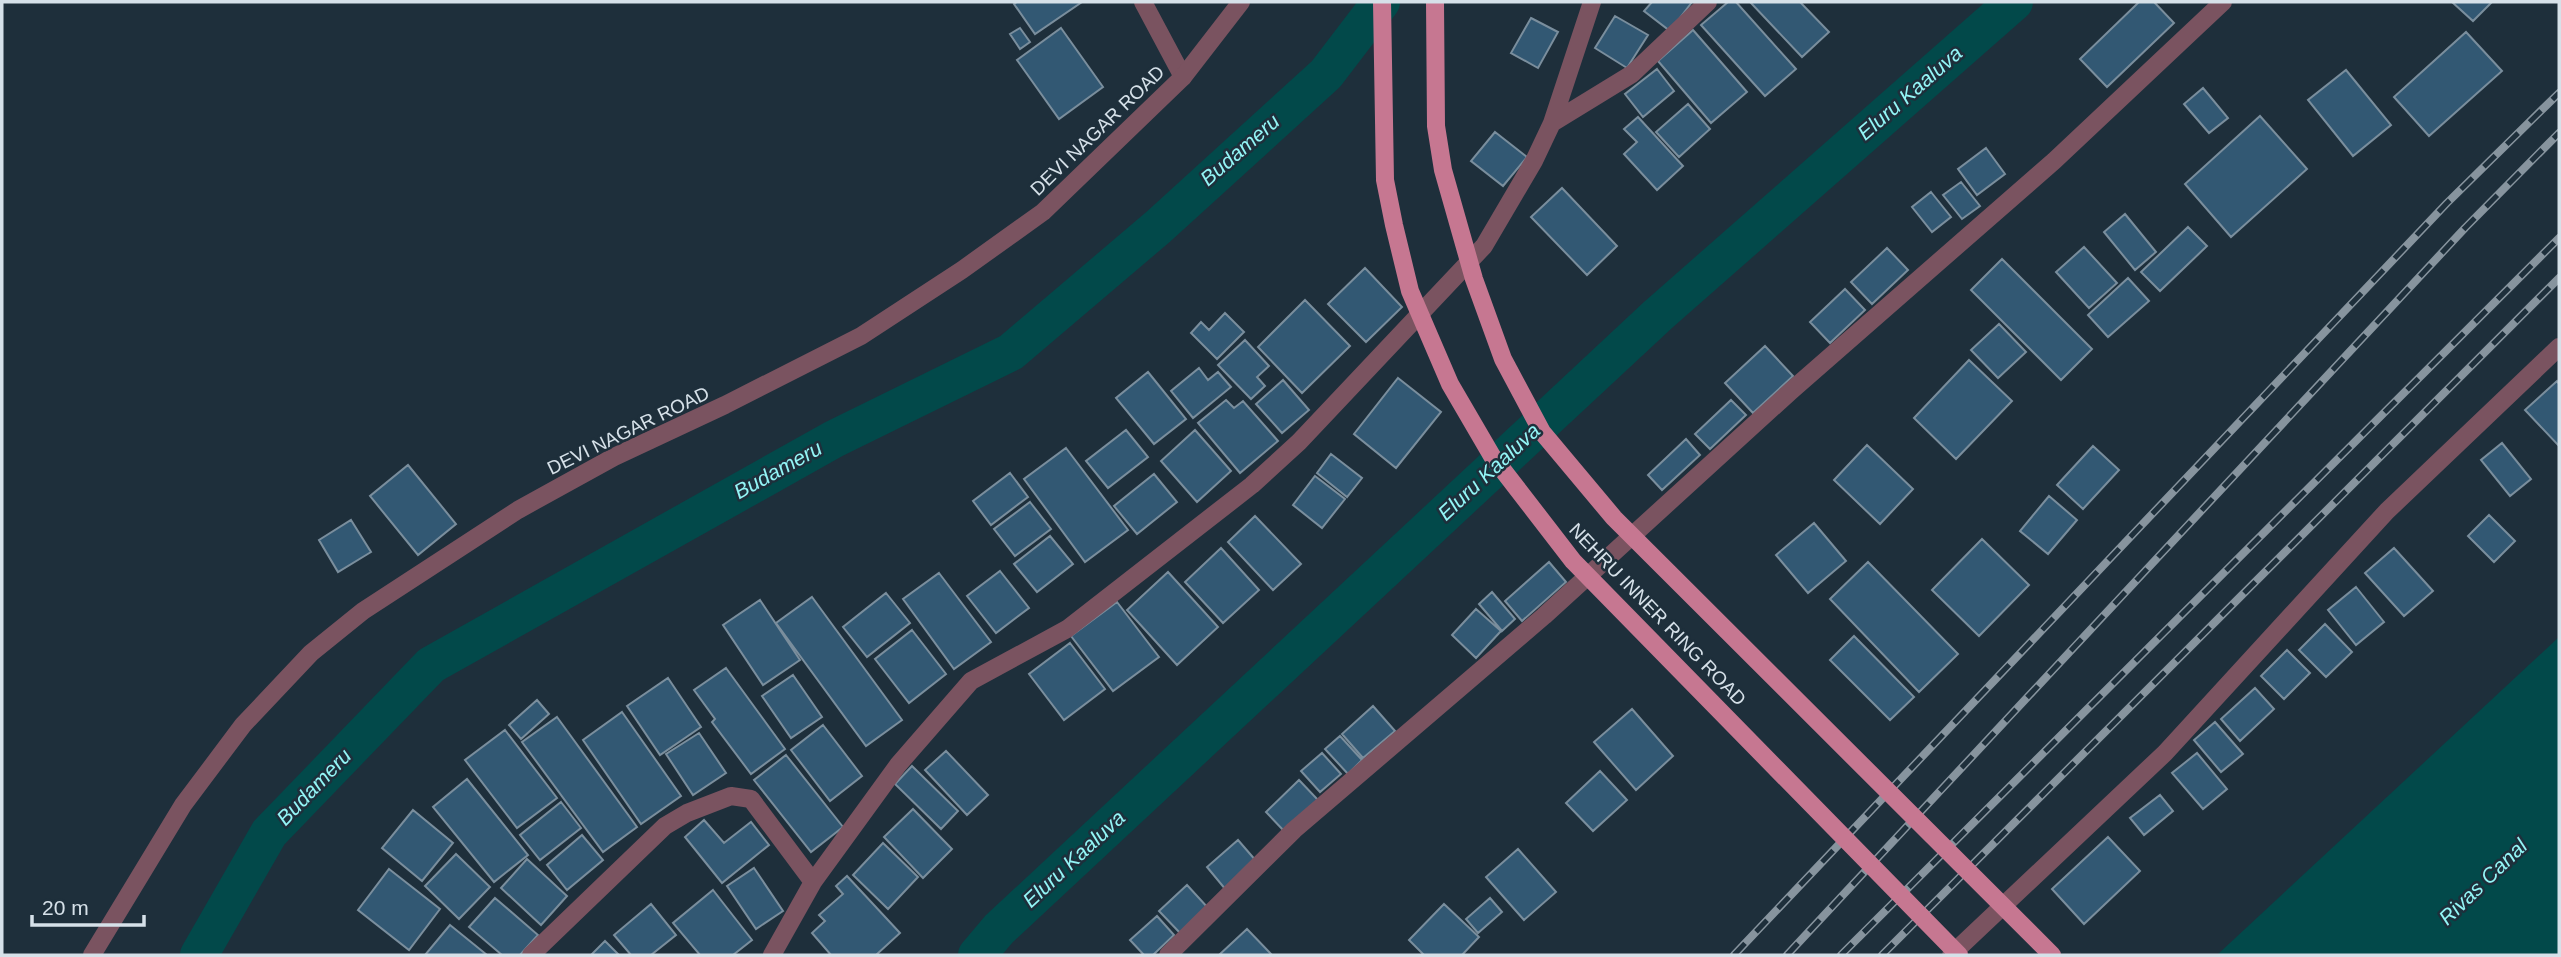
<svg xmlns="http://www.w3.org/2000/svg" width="2561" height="957" viewBox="0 0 2561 957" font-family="Helvetica,sans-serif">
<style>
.water{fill:#02494a}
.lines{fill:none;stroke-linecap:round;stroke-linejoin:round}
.canal{stroke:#02494a;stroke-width:38}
.building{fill:#325873;stroke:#7a8e9d;stroke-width:2}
.minor{stroke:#7a5360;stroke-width:18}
.tertiary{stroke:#7a5360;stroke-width:18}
.rail-casing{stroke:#87949e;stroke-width:8}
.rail{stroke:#1e2f3b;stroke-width:5;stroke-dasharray:16;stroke-linecap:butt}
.primary-bridge{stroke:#c67791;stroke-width:18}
.labels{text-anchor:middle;stroke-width:5;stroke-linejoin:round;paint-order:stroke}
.street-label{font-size:19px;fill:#d6e1e9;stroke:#1e2f3b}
.water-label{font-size:21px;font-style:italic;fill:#93f5f6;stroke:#1e2f3b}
</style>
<rect width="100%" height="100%" fill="#1e2f3b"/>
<path class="water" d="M 2559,637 L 2559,955 L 2217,955 Z"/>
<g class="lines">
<path class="canal" d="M 199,955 L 269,833 L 431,665 L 834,439 L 1011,352 L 1158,227 L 1326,74 L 1381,2
M 977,955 L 999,929 L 1658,315 L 2014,2"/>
</g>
<path class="building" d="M 1017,2 L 1082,2 L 1035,34 L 1014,4 Z
M 1652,2 L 1692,2 L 1670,31 L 1644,11 Z
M 1728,2 L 1736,2 L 1796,69 L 1765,96 L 1701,25 Z
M 1750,2 L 1800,2 L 1829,32 L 1802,57 Z
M 2139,2 L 2154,2 L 2174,23 L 2107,87 L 2080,59 Z
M 2452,2 L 2492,2 L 2473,21 Z
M 1615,16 L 1648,35 L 1627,68 L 1595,48 Z
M 1531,18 L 1558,32 L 1538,68 L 1511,53 Z
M 1020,28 L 1030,42 L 1020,49 L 1010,34 Z
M 1061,28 L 1103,87 L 1059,119 L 1017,60 Z
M 1693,30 L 1747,92 L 1711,123 L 1658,61 Z
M 2466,32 L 2502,71 L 2429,136 L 2394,97 Z
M 1657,69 L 1674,91 L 1643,117 L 1625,94 Z
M 2346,70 L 2391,125 L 2353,156 L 2308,100 Z
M 2203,88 L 2228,118 L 2209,133 L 2184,104 Z
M 1688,104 L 1710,129 L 1679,157 L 1656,132 Z
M 2260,116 L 2307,169 L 2231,237 L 2185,184 Z
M 1638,117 L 1683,166 L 1657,190 L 1624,154 L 1637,142 L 1624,129 Z
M 1495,132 L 1527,157 L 1503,186 L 1471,161 Z
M 1986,148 L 2005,174 L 1977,195 L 1958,169 Z
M 1961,182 L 1980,206 L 1962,219 L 1943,195 Z
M 1562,188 L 1617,246 L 1587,275 L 1531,217 Z
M 1931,192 L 1951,217 L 1932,232 L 1912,207 Z
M 2125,214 L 2156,252 L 2135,270 L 2104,232 Z
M 2188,227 L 2207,246 L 2160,291 L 2141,272 Z
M 2084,247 L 2117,283 L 2089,308 L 2056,272 Z
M 1887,248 L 1908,270 L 1872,304 L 1851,282 Z
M 2002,259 L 2092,349 L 2061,380 L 1971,290 Z
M 1365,268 L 1402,307 L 1366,342 L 1328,304 Z
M 2128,278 L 2149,301 L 2108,337 L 2088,315 Z
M 1845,289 L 1865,310 L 1830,343 L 1810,322 Z
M 1305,300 L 1350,346 L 1302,393 L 1258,347 Z
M 1225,313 L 1244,332 L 1217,359 L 1191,333 L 1201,322 L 1209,330 Z
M 1999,324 L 2026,352 L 1998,378 L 1971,350 Z
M 1245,340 L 1269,366 L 1257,377 L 1265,386 L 1251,399 L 1218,365 Z
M 1765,346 L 1793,376 L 1753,413 L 1725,383 Z
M 1969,360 L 2012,401 L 1956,459 L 1914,418 Z
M 1199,368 L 1208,380 L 1218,372 L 1231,387 L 1193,418 L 1171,391 Z
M 1148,372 L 1186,419 L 1154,444 L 1116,398 Z
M 1398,378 L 1441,412 L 1396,468 L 1354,434 Z
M 1283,380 L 1309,410 L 1282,433 L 1256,404 Z
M 2557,381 L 2559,384 L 2559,446 L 2525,410 Z
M 1226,400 L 1234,408 L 1243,401 L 1278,441 L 1240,473 L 1198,423 Z
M 1731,400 L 1746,415 L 1710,449 L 1695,434 Z
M 1126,430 L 1148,457 L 1108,488 L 1086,461 Z
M 1195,430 L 1231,471 L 1197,502 L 1161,461 Z
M 1686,439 L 1700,455 L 1662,490 L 1648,475 Z
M 2502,443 L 2531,479 L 2510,496 L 2481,460 Z
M 1867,445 L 1913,489 L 1880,524 L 1834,480 Z
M 2093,446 L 2119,470 L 2083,509 L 2057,485 Z
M 1066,448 L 1128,530 L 1085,562 L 1024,479 Z
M 1331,454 L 1362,478 L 1347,497 L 1317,473 Z
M 408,465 L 456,524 L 418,555 L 370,496 Z
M 1010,473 L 1028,497 L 991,525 L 973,501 Z
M 1154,474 L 1177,502 L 1137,534 L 1114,506 Z
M 1315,476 L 1345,499 L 1322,528 L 1293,505 Z
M 2049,496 L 2077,520 L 2048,554 L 2020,531 Z
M 1030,502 L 1051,529 L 1015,556 L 994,529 Z
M 2489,515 L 2515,541 L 2494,562 L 2468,536 Z
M 1255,516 L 1301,564 L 1273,590 L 1228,542 Z
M 351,520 L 371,552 L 338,572 L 319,540 Z
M 1814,523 L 1846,561 L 1808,593 L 1776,555 Z
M 1050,536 L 1073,564 L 1037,592 L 1014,564 Z
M 1982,539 L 2029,585 L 1979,636 L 1932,590 Z
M 1221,548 L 1259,590 L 1223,623 L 1185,582 Z
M 2394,548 L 2433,591 L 2404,616 L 2365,573 Z
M 1549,562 L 1566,582 L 1522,621 L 1505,601 Z
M 1868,562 L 1958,654 L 1919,692 L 1830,599 Z
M 1000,571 L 1029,608 L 996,633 L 967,596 Z
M 1168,572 L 1218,627 L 1177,665 L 1127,610 Z
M 939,573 L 991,642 L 954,669 L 903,599 Z
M 2356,587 L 2384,622 L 2356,645 L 2328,610 Z
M 1492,592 L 1515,619 L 1502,631 L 1479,604 Z
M 886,593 L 910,623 L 867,657 L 843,627 Z
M 812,597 L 902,720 L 866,746 L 776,623 Z
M 760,600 L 800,660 L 763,685 L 723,625 Z
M 1117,602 L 1159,657 L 1113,691 L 1071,636 Z
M 1476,609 L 1501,631 L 1476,658 L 1452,635 Z
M 2325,624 L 2352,652 L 2326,677 L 2299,650 Z
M 912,630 L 946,674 L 909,703 L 875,659 Z
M 1854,636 L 1914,697 L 1890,720 L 1830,660 Z
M 1070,643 L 1105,689 L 1064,720 L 1029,674 Z
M 2287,650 L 2310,673 L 2284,699 L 2261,676 Z
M 726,668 L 785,749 L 751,774 L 712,722 L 715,719 L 694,690 Z
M 793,675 L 822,717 L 791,738 L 762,696 Z
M 668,678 L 701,727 L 660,755 L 627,706 Z
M 2255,688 L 2274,709 L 2240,741 L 2221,719 Z
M 537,700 L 549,714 L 521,739 L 509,725 Z
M 1373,706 L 1395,731 L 1363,758 L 1342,734 Z
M 1632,709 L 1673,756 L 1636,790 L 1594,742 Z
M 622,712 L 681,796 L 641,824 L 583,740 Z
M 557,717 L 637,827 L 603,852 L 522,742 Z
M 2215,722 L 2243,754 L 2221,772 L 2194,740 Z
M 823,725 L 862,776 L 830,801 L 791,750 Z
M 505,730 L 557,798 L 517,828 L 465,760 Z
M 699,733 L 726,773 L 693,795 L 666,754 Z
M 1340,736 L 1362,760 L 1348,774 L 1325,749 Z
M 946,751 L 988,795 L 967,815 L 925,770 Z
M 1322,753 L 1341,774 L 1320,792 L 1301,771 Z
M 2197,753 L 2227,789 L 2203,809 L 2172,773 Z
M 786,755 L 843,827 L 811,852 L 754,780 Z
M 912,766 L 958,811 L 941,829 L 895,784 Z
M 1600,771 L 1627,800 L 1593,831 L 1566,803 Z
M 467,779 L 528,855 L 494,882 L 433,807 Z
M 1299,780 L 1318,800 L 1285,832 L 1266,812 Z
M 2160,795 L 2173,811 L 2144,835 L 2130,818 Z
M 561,802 L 581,828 L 540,860 L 520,835 Z
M 913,809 L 952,849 L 923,878 L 884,837 Z
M 413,810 L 453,843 L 422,881 L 382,848 Z
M 704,820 L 724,843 L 751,822 L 769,845 L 722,883 L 685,837 Z
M 582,835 L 603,860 L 567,890 L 547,865 Z
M 2108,837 L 2140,871 L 2084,924 L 2052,889 Z
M 1238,840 L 1257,862 L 1226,890 L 1207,867 Z
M 883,843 L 918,877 L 888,909 L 853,875 Z
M 1518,849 L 1556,892 L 1524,920 L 1486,877 Z
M 456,854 L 490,887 L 459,919 L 425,886 Z
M 527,859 L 567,896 L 541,925 L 501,888 Z
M 754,868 L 783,911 L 756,929 L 727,886 Z
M 389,869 L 440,909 L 409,950 L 358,910 Z
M 847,876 L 900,933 L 876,955 L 831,955 L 812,933 L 825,921 L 819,915 L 843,894 L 836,886 Z
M 1187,885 L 1209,909 L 1181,934 L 1159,911 Z
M 713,890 L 752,940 L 733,955 L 700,955 L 673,923 Z
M 495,898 L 538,935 L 520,955 L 502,955 L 469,927 Z
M 1490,898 L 1502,912 L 1478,933 L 1466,919 Z
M 651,904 L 676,935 L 651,955 L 631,955 L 614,935 Z
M 1444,904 L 1479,937 L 1462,955 L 1424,955 L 1409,940 Z
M 1157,916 L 1174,935 L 1153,955 L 1144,955 L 1130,940 Z
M 450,925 L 487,955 L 425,955 Z
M 1247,929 L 1272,955 L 1219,955 Z
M 605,941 L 619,955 L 591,955 Z"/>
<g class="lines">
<path class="minor" d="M 1143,2 L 1183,77
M 1552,123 L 1632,74 L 1708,2
M 531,955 L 665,826 L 687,813 L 731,796 L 751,799 L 813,882
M 772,955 L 813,882 L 898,765 L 971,681 L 1067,629 L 1252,485 L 1299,442 L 1484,246 L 1534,161 L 1552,123 L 1592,2
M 1168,955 L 1294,830 L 1544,616 L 1792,390 L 2054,161 L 2223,2
M 1951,955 L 2165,753 L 2387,511 L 2559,347"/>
<path class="tertiary" d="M 92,955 L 183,805 L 243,725 L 311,653 L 363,611 L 518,510 L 614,457 L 725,405 L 861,336 L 962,270 L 1043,212 L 1183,77 L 1241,2"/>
<defs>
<path id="rail" d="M 1734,955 L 2447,203 L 2559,93
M 1787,955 L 2465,228 L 2559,133
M 1841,955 L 2559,238
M 1882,955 L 2559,278"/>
</defs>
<use href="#rail" class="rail-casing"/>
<use href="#rail" class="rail"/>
<path class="primary-bridge" d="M 1382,2 L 1385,180 L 1394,225 L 1410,291 L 1450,384 L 1492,456 L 1573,561 L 1959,955
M 1435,2 L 1436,126 L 1443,170 L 1474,279 L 1503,359 L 1542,432 L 1614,518 L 2052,955"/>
</g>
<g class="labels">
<g class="street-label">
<text transform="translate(1097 130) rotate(-44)" y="7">DEVI NAGAR ROAD</text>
<text transform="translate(628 430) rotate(-26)" y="7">DEVI NAGAR ROAD</text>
<text transform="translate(1658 614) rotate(46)" y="7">NEHRU INNER RING ROAD</text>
</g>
<g class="water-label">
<text transform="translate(1910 93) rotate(-41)" y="7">Eluru Kaaluva</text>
<text transform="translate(1240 150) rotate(-41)" y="7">Budameru</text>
<text transform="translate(778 470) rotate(-29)" y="7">Budameru</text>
<text transform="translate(1489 472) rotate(-43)" y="7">Eluru Kaaluva</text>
<text transform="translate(314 787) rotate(-46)" y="7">Budameru</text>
<text transform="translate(1074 859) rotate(-43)" y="7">Eluru Kaaluva</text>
<text transform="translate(2483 882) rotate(-44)" y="7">Rivas Canal</text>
</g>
</g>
<rect width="2561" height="957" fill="none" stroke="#d6e1e9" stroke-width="7"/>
<path d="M32 915v10h112v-10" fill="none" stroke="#d6e1e9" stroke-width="3.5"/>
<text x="42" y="915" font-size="21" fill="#d6e1e9" stroke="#1e2f3b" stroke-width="5" paint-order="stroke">20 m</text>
</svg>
